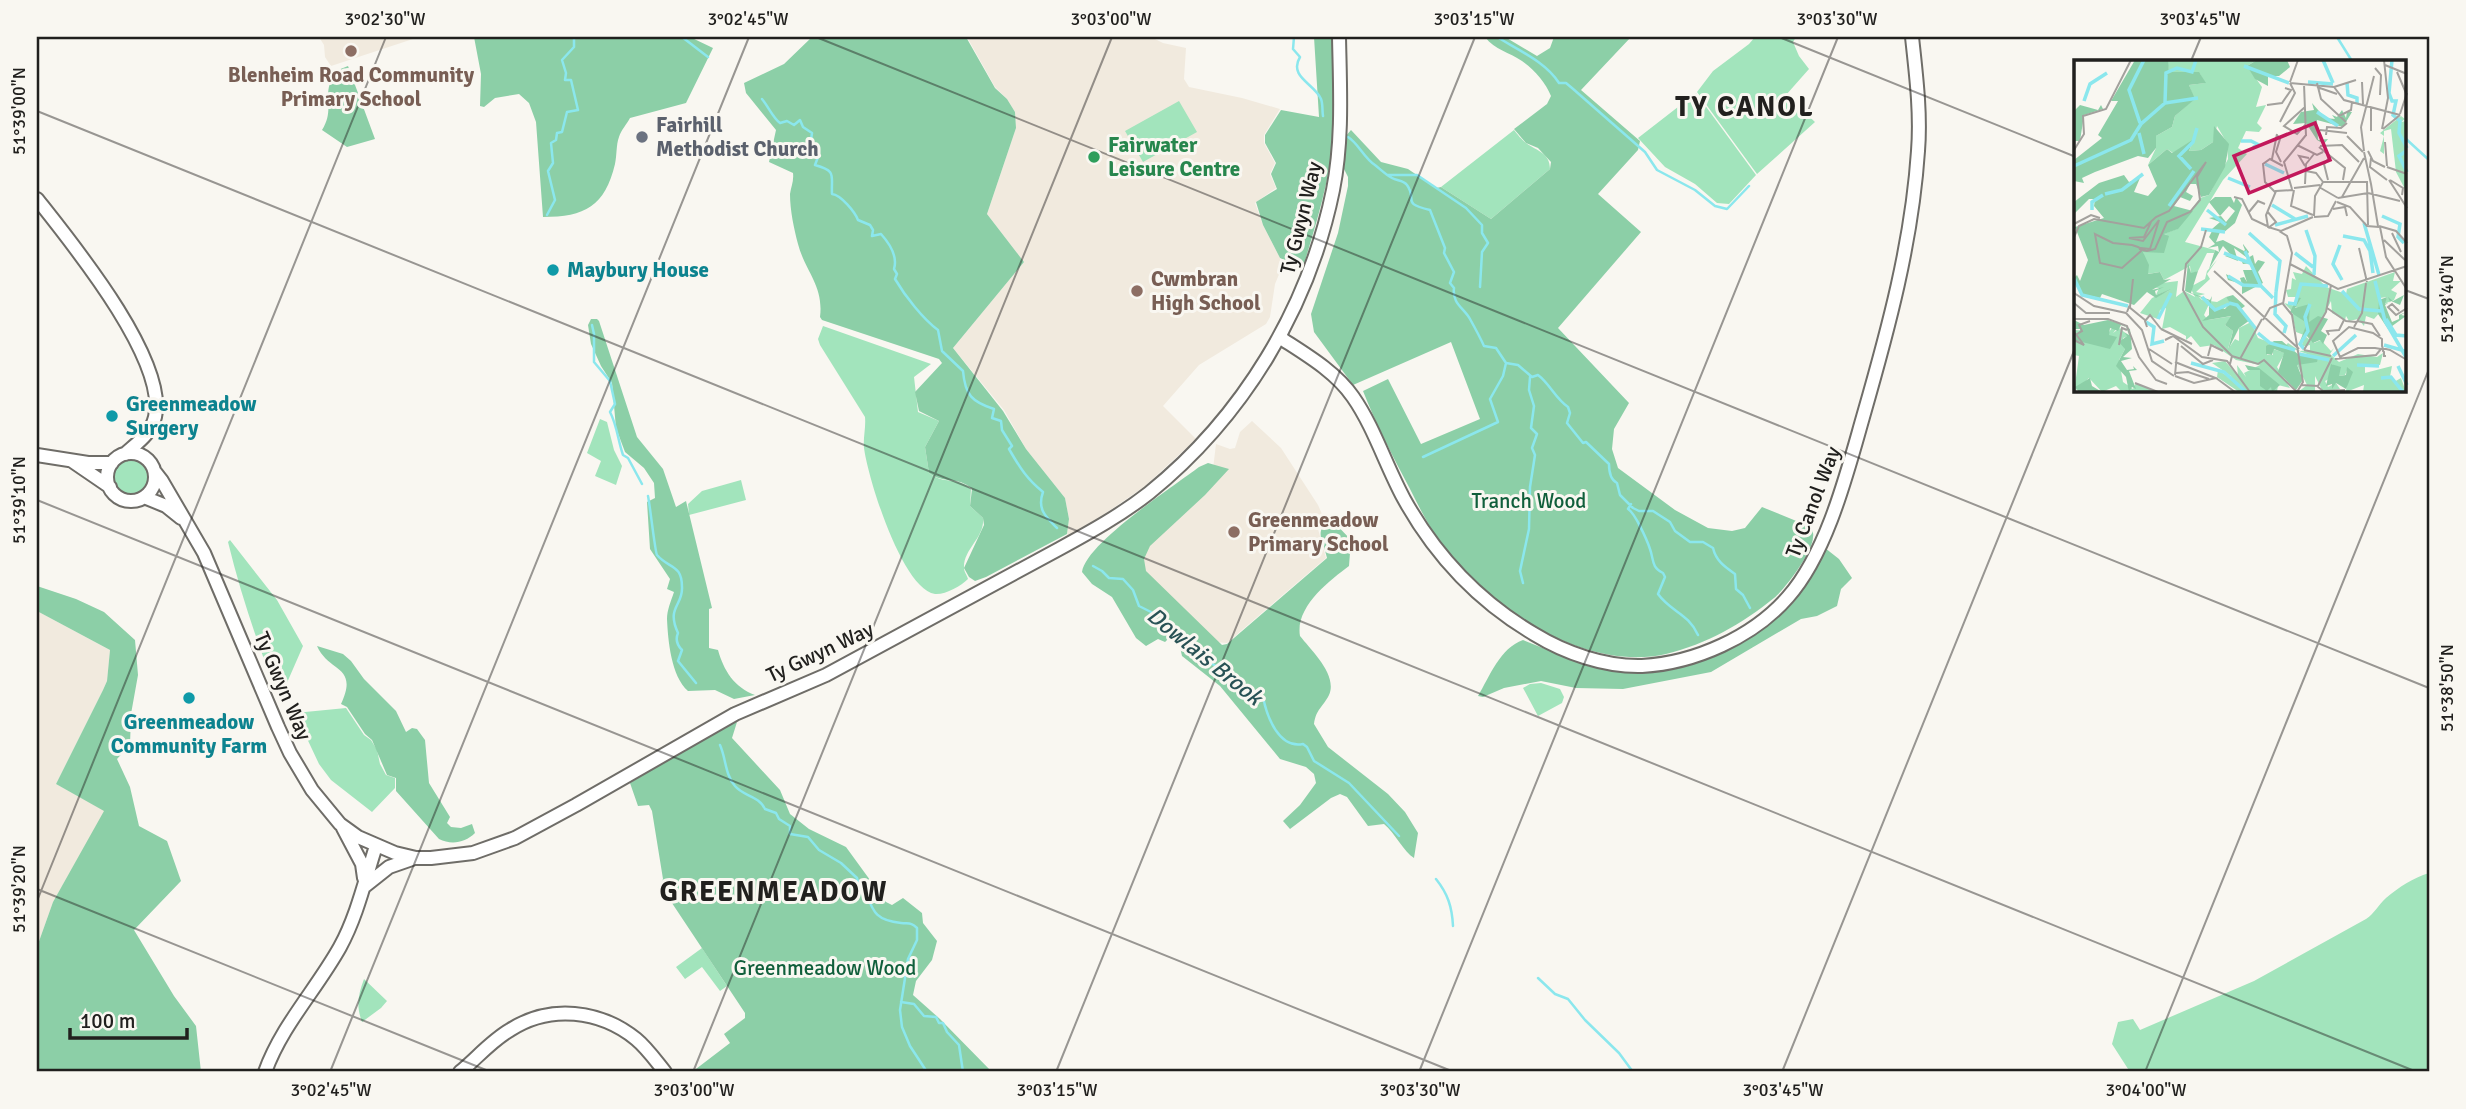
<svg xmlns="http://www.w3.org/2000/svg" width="2466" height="1109" viewBox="0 0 2466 1109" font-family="Signika,sans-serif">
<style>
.built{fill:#f1eade}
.green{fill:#a2e4bc}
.forest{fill:#8ccfa7}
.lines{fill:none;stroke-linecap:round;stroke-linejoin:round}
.stream{stroke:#8be7ed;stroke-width:2.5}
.minor-casing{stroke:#6f6d68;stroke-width:16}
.minor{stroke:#fff;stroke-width:12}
.ticks{fill:none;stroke:#21201e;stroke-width:2;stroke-opacity:0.45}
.education-dot{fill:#8d6e63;stroke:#f9f7f1;stroke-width:2.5}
.worship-dot{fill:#6b7280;stroke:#f9f7f1;stroke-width:2.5}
.leisure-dot{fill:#2e9e5b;stroke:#f9f7f1;stroke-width:2.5}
.culture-dot{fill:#0f9aa8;stroke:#f9f7f1;stroke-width:2.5}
.labels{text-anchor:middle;stroke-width:6;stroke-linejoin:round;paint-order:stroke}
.education-label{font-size:21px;font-weight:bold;fill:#785e54;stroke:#f9f7f1;text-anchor:start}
.worship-label{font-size:21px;font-weight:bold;fill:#5b616d;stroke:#f9f7f1;text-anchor:start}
.leisure-label{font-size:21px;font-weight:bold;fill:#27864d;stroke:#f9f7f1;text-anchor:start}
.street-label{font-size:21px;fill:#21201e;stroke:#f9f7f1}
.culture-label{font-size:21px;font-weight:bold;fill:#0d838f;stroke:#f9f7f1;text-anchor:start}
.park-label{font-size:21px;fill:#105f3b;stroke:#f9f7f1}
.water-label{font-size:23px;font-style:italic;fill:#285255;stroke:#f9f7f1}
.district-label{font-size:28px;font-weight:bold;letter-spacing:2px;fill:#21201e;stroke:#f9f7f1}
.inset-river{fill:none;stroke:#8be7ed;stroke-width:3.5}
.inset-road{fill:none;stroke:#a3a19d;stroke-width:2}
.view{fill:#c2185b;fill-opacity:0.15;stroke:#c2185b;stroke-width:3.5}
.inset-edge{fill:none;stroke:#21201e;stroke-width:3.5}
.neatline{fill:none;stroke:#21201e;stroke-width:2.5}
.ticks-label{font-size:18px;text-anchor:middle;fill:#21201e}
</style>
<rect width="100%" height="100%" fill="#f9f7f1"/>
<path class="built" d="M 319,37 L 419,37 L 331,66 L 325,57 L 324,45 Z
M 967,37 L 1151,37 L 1163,43 L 1186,48 L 1184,79 L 1189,87 L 1242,98 L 1280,109 L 1264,135 L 1264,143 L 1275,163 L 1270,174 L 1276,188 L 1255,203 L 1263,225 L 1280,258 L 1280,272 L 1275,284 L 1270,317 L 1266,324 L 1199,365 L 1163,406 L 1196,439 L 1144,487 L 1103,515 L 1067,536 L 1069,519 L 1065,498 L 1026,449 L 1004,410 L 953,348 L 1024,262 L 987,214 L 1016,128 L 1015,112 L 1007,99 L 995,87 Z
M 1252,421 L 1281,448 L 1318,505 L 1325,521 L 1318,529 L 1326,558 L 1227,643 L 1179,639 L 1126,558 L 1213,469 L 1216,444 L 1230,449 L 1235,448 L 1240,432 Z
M 37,611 L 110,650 L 107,681 L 103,690 L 56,784 L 105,811 L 53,902 L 37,947 Z"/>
<path class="green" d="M 1755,37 L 1796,37 L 1793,42 L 1799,56 L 1809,69 L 1786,95 L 1815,122 L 1757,174 L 1697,92 L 1713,71 L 1749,44 Z
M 1696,93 L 1756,175 L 1729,204 L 1717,203 L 1695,184 L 1665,167 L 1638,138 Z
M 1179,101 L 1197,132 L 1143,162 L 1125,131 Z
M 1514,130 C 1517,134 1522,140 1526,143 C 1537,151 1550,153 1550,169 L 1491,219 L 1441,187 Z
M 823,326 L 931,364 L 914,377 L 918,412 L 939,421 L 925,447 L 929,473 C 943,485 958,476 971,489 L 970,506 L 983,518 C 985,538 963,549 964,568 C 964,572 967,575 968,579 C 961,586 945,595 935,594 C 902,589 868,478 864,448 C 863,438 866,428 865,417 L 820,345 L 818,339 Z
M 600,419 L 607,422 L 614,450 L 622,466 L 616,485 L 595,476 L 601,461 L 587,453 Z
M114 477a17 17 0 1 1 34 0a17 17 0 1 1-34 0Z
M 741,480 L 746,500 L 689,515 L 688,504 L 702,491 Z
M 230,540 L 277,600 L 303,646 L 286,685 L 275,688 C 256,640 240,591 228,542 Z
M 1541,683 L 1560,689 L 1564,697 L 1562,703 L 1538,716 L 1523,688 L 1530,684 Z
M 346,708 L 364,735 L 371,740 L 377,750 L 380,764 L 386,775 L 395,778 L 395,788 L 372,812 L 331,780 L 319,764 L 295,713 Z
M 2429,873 L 2429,1072 L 2130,1072 L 2112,1044 L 2118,1022 L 2133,1019 L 2140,1030 L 2254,981 L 2366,919 C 2375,913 2378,905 2386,898 C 2399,887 2413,878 2429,873 Z
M 702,948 L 727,986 L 720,991 L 702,967 L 685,979 L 676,967 Z
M 364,979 L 387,1001 L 381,1008 L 362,1022 C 356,1006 358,995 364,979 Z"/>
<path class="forest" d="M 474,37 L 690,37 L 713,48 L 686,103 L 630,118 C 627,124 621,130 619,137 C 616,145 617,155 615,164 C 605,206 585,217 543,217 L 536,122 L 529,103 L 519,94 L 495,98 L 484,107 L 480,106 L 481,74 Z
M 812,37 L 966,37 L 995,88 L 1007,99 L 1015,112 L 1016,128 L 987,214 L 1024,262 L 953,348 L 1003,411 L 1026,449 L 1065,498 L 1069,519 L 1067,534 L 986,577 L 975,581 L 969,577 L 964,568 L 984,525 L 983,518 L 970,506 L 972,489 C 959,476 943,484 929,473 L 925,447 L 939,421 L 919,411 L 915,392 L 942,363 L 939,359 L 822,320 L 820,317 C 824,286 805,271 798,244 C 794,229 790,210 790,194 C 791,187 794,181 793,173 L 769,162 L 776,130 L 746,93 L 744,83 L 784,64 Z
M 1314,37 L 1334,37 C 1338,84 1337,137 1326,184 C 1320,212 1311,240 1303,268 L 1280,258 L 1263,225 L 1256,202 L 1277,189 L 1271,174 L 1276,163 L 1265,143 L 1265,135 L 1281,110 L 1319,117 Z
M 1485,37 L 1505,37 L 1537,56 L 1550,48 L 1554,37 L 1631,37 L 1581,90 L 1640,141 L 1638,150 L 1598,194 L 1641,232 L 1558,328 L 1629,403 L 1614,429 L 1612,449 L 1618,468 L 1675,510 L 1708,528 L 1732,531 L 1745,528 L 1762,507 L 1811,527 C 1812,530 1814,533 1813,537 C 1813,552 1785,589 1774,598 C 1742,624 1707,644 1666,654 C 1587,672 1493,611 1446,551 C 1431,531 1420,509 1409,487 C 1392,455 1376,424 1363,391 L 1388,379 L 1421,444 L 1480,419 L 1451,342 L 1353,385 L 1314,332 L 1311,314 L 1338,233 L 1348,186 L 1348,177 L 1344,169 L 1345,137 L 1351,130 L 1381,162 L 1408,169 L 1436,188 L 1441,187 L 1491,219 L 1550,169 L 1551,162 L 1538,148 L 1526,143 L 1514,129 L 1547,104 L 1551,96 C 1546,83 1534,69 1522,61 C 1509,52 1495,50 1485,37 Z
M 348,66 L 375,139 L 347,147 L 322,130 C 337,106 318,94 338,70 Z
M 591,319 L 597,319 L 599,321 L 637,437 L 663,469 L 676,507 L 686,501 L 712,608 L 709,609 L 709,648 L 718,650 C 724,671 734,687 755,695 L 734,699 L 715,690 L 688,691 C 671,676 668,640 667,619 C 667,610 671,601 674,592 L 667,589 L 670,579 L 650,549 L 647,502 L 655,498 L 654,483 L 644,468 L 625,452 L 616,428 L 612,383 L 601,366 L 591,344 L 588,325 Z
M 1208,463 L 1229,469 L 1205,495 L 1150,546 L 1144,559 L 1146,571 L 1222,645 L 1227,644 L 1327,558 C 1323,540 1313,531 1331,519 L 1351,540 L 1349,566 C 1329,581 1295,607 1300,636 C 1311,650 1338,675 1329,695 C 1323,707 1316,709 1314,724 L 1328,747 L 1388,794 L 1405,812 L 1418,833 L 1414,858 C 1404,852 1395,833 1384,824 L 1368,826 L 1347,797 L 1340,794 L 1331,798 L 1290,829 L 1283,821 L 1300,805 L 1316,783 L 1314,774 L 1306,767 L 1280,759 L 1220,686 L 1182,656 C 1180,647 1180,641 1170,637 L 1165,642 L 1158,639 L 1146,646 L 1136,638 L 1112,597 L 1092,584 L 1082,572 C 1086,543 1173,487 1199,467 Z
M 1825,548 L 1839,559 L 1852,578 L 1841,589 L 1837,606 L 1817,616 L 1801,619 L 1711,672 L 1623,689 L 1576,688 L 1541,681 L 1504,688 L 1483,697 L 1478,696 C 1490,676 1500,648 1523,640 L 1588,666 L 1626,673 L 1686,664 L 1719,654 L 1743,642 L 1771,622 L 1794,602 L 1812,576 Z
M 37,586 L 76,599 L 104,612 L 135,640 L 138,675 L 131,714 L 130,745 L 117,759 L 130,787 L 139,826 L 167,841 L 181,881 L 134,930 L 174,996 L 196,1026 L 201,1072 L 37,1072 L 37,947 L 53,902 L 104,811 L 56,784 L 103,690 L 107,681 L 110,650 L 37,611 Z
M 317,646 L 343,654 L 351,661 L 364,679 L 396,711 L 406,732 L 412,728 L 417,729 L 425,740 L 429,783 L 450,817 L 447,823 L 451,827 L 461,828 L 472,824 L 475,833 C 465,843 451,845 439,839 L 396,791 L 396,778 L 387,775 L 372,740 L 365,734 L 347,707 L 341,704 C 359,665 329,673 317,646 Z
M 737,722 L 732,738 L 780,790 L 790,814 L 809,829 L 846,847 L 886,902 L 892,905 L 903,898 L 922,913 L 923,923 L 937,941 L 932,960 L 916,981 L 913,995 L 940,1019 L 992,1072 L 692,1072 L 730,1043 L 724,1034 L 745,1018 L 745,1013 L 660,885 L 663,879 L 652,811 L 649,805 L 638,806 L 630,783 L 716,730 Z"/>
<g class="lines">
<path class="stream" d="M 682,37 L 708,57
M 1294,37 L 1293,49 L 1300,57 C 1288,77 1315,84 1321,99 C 1323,104 1322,110 1323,116
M 1497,37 C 1518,50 1546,62 1559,83 L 1566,83 L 1572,88 L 1645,152 L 1657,170 L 1695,190 L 1715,206 L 1727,209 L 1749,186
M 2337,37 L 2352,61
M 762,99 C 768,106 773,118 780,123 L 787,121 L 794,125 L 800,120 L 803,127 L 812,133 L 810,147 L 818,157 L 815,165 C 837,171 831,175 832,194 C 841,195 855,212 858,220 L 870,225 L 873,230 L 872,236 L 881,234 C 890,244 898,256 894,269 L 897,274 L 895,279 C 905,296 923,319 938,330 L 942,351 L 963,371 C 965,395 972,402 994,409 L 992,418 L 1001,421 L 1002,430 L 1012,446 L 1009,449 C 1020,468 1027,479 1043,492 C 1037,509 1045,516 1057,528
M 1348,137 C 1358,143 1364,158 1375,165 C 1380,169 1386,175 1392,178 C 1397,181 1403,180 1407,185 C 1418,200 1400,203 1430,210 L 1445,248 L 1444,253 L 1454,272 L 1450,283 L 1454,288 C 1452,304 1464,308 1470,319 C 1475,328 1480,337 1484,346 L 1496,348 L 1506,363 L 1518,365 L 1532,377 L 1538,375 C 1550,384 1555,398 1568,407 L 1570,413 L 1567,423 L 1583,443 L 1586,442 L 1609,464 C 1609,471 1611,480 1617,483 L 1620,495 L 1633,508 L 1639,511 L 1653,511 L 1670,522 L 1675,531 L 1690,542 L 1703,542 L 1713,548 C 1716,561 1725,567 1735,574 L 1736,589 L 1743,595 L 1750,608
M 2405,138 L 2429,160
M 1388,175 L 1417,175 L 1466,208 L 1482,225 L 1482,233 L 1488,243 L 1482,252 L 1480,287
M 547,215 L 555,200 L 548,171 L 553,163 L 551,143 L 556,140 L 557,133 L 562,132 L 567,112 L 578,110 L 571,80 L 565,80 L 566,73 L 562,60 L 574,47 L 574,37
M 592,325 L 594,334 L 594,362 L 610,381 L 615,404 L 610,412 C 617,425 618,441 623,455 L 628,458 L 642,484
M 1423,457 L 1498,422 L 1490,399 L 1503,376 L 1506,363
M 648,496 C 650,505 655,552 657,555 C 669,569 682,564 682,587 C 683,606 666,607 678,633 C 675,640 677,645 682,650 L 678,661 L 696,683
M 1631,504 L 1628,509 C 1635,513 1647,540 1650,549 C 1654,560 1651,567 1663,573 L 1665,577 L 1658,594 C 1671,612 1688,613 1698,635
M 1093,566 L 1102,571 L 1109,578 L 1123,579 L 1133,590 L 1139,606 L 1151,612 L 1153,619 L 1164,622 C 1171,633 1175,638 1188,639 L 1207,661 L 1239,679 L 1247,690 L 1263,697 C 1267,717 1279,749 1303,744 L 1307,747 L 1314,761 L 1349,783 L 1399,836
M 1523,583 L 1520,571 L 1529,529 L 1530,487 L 1535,455 L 1532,448 L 1537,434 L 1531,428 L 1534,406 L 1529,390 L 1530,377
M 720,745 C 726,758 725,775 735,786 C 743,796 759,796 765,809 L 776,813 L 779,819 L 790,826 L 790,834 L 808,837 L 819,850 L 841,863 L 857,878 L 859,886 L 863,886 C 873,909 872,920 901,923 C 909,924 911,922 917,928 L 917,940 L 908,959 L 900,1010 L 902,1027 L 910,1046 L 927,1072
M 1436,879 C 1448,894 1452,907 1453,926
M 1538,978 L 1555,994 L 1568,999 L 1585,1020 L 1619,1053 L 1633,1072
M 901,1002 L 914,1004 L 924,1016 L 936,1017 L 939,1023 L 943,1023 L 947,1032 L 959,1045 L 963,1072"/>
<defs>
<path id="minor" d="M 37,199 C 71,242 168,360 155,417 C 151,434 137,443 125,454
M 1279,337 C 1305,354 1335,371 1353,397 C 1374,427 1386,466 1404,499 C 1435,555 1478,601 1534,634 C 1565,653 1605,667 1642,666 C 1695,663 1753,637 1788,597 C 1827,553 1847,473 1863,417 C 1888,330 1912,242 1918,151 C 1921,113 1916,74 1912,37
M107 477a24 24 0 1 1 48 0a24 24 0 1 1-48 0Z
M 37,455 L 88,463 L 112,463
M 72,461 L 110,487
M 155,472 L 162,481 L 204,553 L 278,727 L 290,753 L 312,790 L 340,824 L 358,837 L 395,853 L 416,858 L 431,858 L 473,853 L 515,838 L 576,805 L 735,714 L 826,675 L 1059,549 C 1090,532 1121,515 1149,493 C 1243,417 1309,308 1333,190 C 1343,140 1340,88 1339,37
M 144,497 L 166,506 L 181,518
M 343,828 L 362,864 L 364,878
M 365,886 L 389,867 L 412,859
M 265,1072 C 282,1025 316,990 340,947 C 357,916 365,880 376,846
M 460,1072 C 476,1059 491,1041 510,1030 C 550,1004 600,1010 636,1039 C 647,1048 656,1061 665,1072"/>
</defs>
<use href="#minor" class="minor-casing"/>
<use href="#minor" class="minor"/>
</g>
<path class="ticks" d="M 816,37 L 2429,688M 1779,37 L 2076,157M 2191,61 L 2201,37M 37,111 L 2417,1072M 2405,290 L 2429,299M 37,500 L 1454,1072M 37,889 L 491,1072M 37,901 L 386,37M 330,1072 L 749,37M 693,1072 L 1112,37M 1056,1072 L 1475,37M 1419,1072 L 1838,37M 1782,1072 L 2076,346M 2145,1072 L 2429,369"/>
<g class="education-dot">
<circle cx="351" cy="51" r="7"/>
<circle cx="1137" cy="291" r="7"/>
<circle cx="1234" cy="532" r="7"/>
</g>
<circle class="worship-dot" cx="642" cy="137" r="7"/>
<circle class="leisure-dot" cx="1094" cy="157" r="7"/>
<g class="culture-dot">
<circle cx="553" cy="270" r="7"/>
<circle cx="112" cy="416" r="7"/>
<circle cx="189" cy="698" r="7"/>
</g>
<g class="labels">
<g class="education-label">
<text x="351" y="82" text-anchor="middle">Blenheim Road Community<tspan x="351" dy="24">Primary School</tspan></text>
<text x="1151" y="286">Cwmbran<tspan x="1151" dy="24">High School</tspan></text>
<text x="1248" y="527">Greenmeadow<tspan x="1248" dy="24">Primary School</tspan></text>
</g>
<g class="worship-label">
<text x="656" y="132">Fairhill<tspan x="656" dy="24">Methodist Church</tspan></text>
</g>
<g class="leisure-label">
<text x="1108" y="152">Fairwater<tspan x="1108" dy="24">Leisure Centre</tspan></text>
</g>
<g class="street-label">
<text transform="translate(1301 218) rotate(-76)" y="7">Ty Gwyn Way</text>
<text transform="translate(1813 502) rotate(-69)" y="7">Ty Canol Way</text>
<text transform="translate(820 652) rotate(-25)" y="7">Ty Gwyn Way</text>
<text transform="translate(283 686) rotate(67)" y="7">Ty Gwyn Way</text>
</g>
<g class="culture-label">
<text x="567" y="277">Maybury House</text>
<text x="126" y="411">Greenmeadow<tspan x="126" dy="24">Surgery</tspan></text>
<text x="189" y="729" text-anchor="middle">Greenmeadow<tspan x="189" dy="24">Community Farm</tspan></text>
</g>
<g class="park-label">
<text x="1529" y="508">Tranch Wood</text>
<text x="825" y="975">Greenmeadow Wood</text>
</g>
<g class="water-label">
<text transform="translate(1205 656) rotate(39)" y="8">Dowlais Brook</text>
</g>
<g class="district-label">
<text x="1745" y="116">TY CANOL</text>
<text x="774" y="901">GREENMEADOW</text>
</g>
</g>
<g transform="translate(2074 60)">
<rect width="332" height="332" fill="#f9f7f1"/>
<path d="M 93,0 L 183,0 L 173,6 L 188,27 L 182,47 L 192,45 L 183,63 L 188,68 L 185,72 L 172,71 L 164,88 L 173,94 L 149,120 L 111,182 L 141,190 L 140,193 L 133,193 L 124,211 L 117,214 L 116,206 L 90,220 L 86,212 L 73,214 L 69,192 L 90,182 L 93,175 L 89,174 L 103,169 L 126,138 L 135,135 L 154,99 L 153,83 L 143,66 L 139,82 L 127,90 L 115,91 L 120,80 L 99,93 L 93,89 L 74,105 L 82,88 L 82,76 L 98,67 L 101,56 L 120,39 L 115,25 L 131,23 L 126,14 L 95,12 ZM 327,56 L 331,59 L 327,62 L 332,61 L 332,131 L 322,112 L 317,69 L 310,71 L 310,94 L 306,91 L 310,76 L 306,73 ZM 143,200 L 133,214 L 136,219 L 122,232 L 131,234 L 124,236 L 128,240 L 143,242 L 152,237 L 157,243 L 148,250 L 135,248 L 135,244 L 130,255 L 134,260 L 158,256 L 151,265 L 159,271 L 154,289 L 161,279 L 165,281 L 165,268 L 177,262 L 184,278 L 195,282 L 193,295 L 199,295 L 199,289 L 211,293 L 203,307 L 216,328 L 204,325 L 203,332 L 165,332 L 143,317 L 144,310 L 158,319 L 157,316 L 138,303 L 151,301 L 164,316 L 163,305 L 172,317 L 170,313 L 186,305 L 162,300 L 140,285 L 126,287 L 117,276 L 112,280 L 112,276 L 96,267 L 88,269 L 92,248 L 86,250 L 84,259 L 66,253 L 78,238 L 96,230 L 82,235 L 85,228 L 76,227 L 80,224 L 104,221 L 102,237 L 110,231 L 121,237 L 116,227 L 131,219 L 133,211 ZM 232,206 L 252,227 L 272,234 L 273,229 L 321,212 L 319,221 L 327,221 L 317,230 L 323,233 L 320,240 L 310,244 L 313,237 L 306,238 L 307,251 L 300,259 L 292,256 L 290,266 L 284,259 L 275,261 L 272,256 L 271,260 L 258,253 L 257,241 L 249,257 L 233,263 L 230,275 L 222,272 L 218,254 L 223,252 L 234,263 L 233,250 L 220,247 L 218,251 L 210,243 L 221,246 L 223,237 L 214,237 L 212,230 L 217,229 L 218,218 L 222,220 L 219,212 L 228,214 ZM 40,265 L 44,267 L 39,273 L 46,268 L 54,276 L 49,278 L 51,289 L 45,300 L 49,322 L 59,329 L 62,323 L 82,332 L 48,332 L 42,326 L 28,332 L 15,318 L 0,332 L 5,296 L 0,295 L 0,270 L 35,272 ZM 231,276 L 240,283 L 247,280 L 257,291 L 260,288 L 256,294 L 265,302 L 284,294 L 303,297 L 309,293 L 306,305 L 291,304 L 291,313 L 318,306 L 316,317 L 320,322 L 327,318 L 332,332 L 289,332 L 290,325 L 272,332 L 274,308 L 271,315 L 265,316 L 258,304 L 255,319 L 251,321 L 254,327 L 262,323 L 266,329 L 249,332 L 241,316 L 241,331 L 224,332 L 233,325 L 223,305 L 244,298 L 211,286 L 214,283 L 226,291 L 236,290 L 236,285 L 227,287 Z" fill="#a2e4bc"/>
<path d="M 61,0 L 94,0 L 95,12 L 125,12 L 132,23 L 115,25 L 121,39 L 101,56 L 98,67 L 82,76 L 82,88 L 74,98 L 64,96 L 21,112 L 8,118 L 10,123 L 0,121 L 0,100 L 28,78 L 24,75 L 44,41 L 37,41 ZM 183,0 L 213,0 L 216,7 L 205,16 L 194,16 L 194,26 L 181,19 L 173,6 ZM 238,43 L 251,58 L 261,59 L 258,55 L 263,57 L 268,50 L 272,58 L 273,52 L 278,52 L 269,67 L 243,60 L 244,80 L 254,79 L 250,84 L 243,80 L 232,63 L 219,64 L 227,52 L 240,50 ZM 6,45 L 24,50 L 27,45 L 29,49 L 10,55 L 6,81 L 1,81 L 0,51 ZM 140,66 L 155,84 L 151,107 L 135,135 L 127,137 L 122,124 L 116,124 L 112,132 L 119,136 L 116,141 L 106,137 L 100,146 L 119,151 L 104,169 L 90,174 L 95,176 L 90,193 L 69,192 L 75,205 L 74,214 L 86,212 L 90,220 L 97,219 L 78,230 L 90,227 L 81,231 L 82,235 L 97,229 L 82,238 L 73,232 L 60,245 L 28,234 L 26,238 L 8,234 L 0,218 L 3,215 L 6,221 L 14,200 L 1,167 L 30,158 L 20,146 L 21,139 L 15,139 L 0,154 L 0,142 L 25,123 L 50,115 L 55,122 L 66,118 L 60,132 L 74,136 L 83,126 L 74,105 L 93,89 L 98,93 L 120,79 L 115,91 L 127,90 L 139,82 ZM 141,137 L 157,137 L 160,143 L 162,137 L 168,145 L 161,163 L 149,173 L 138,169 L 146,162 L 135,158 L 147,156 L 152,162 L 161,151 L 155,146 L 146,156 L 135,142 ZM 138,171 L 146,172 L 142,182 L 149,180 L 170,191 L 171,190 L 169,185 L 169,184 L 175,192 L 172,197 L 160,188 L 164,201 L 151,196 L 156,194 L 149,186 L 135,209 L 141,190 L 145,192 L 144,186 L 134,188 L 141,184 L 135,177 ZM 179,195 L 181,204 L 184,200 L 191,202 L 184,212 L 189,223 L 168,234 L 168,224 L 154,220 L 152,214 L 168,224 L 166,218 L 170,217 L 173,222 L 169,210 L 180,210 L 178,203 L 169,204 L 168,202 L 177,203 L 172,199 ZM 114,203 L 117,213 L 124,211 L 117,233 L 136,240 L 138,236 L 136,248 L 151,249 L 156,243 L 152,237 L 159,235 L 171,246 L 167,249 L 176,260 L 165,268 L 154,290 L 159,271 L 151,265 L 157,256 L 128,261 L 135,255 L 135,241 L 111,231 ZM 330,235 L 326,245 L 317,241 L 311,245 L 318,262 L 325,259 L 325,255 L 332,252 L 327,255 L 332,256 L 314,269 L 304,254 L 305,240 L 313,237 L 311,244 L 316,242 L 314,237 L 319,241 ZM 222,237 L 227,238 L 221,248 L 236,244 L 235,262 L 244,256 L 254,259 L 247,271 L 253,275 L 249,284 L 246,280 L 239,283 L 232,275 L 225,284 L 233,263 L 216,252 L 220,244 L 214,243 L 221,243 ZM 0,260 L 10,265 L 34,260 L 47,264 L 56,269 L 58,289 L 49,297 L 58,298 L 47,301 L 53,310 L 60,309 L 59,306 L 63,310 L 55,311 L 62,329 L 58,327 L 55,332 L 52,317 L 42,306 L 51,289 L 45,282 L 53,276 L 50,272 L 55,275 L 52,267 L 47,265 L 44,271 L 36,268 L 35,275 L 43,277 L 36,289 L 0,280 L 0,271 L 3,274 L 7,269 L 0,269 ZM 200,281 L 208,281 L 225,295 L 244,298 L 243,302 L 223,305 L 229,320 L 222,330 L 204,312 L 210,293 L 200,289 L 198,295 L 192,294 L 192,286 ZM 257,304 L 267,307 L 265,316 L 272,315 L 273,307 L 279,312 L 272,329 L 262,323 L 258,329 L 258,324 L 252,326 ZM 171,305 L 185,308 L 206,325 L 198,332 L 197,327 L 193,331 L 186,326 L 186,310 L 174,310 ZM 16,318 L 18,326 L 28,332 L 5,332 L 1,327 Z" fill="#8ccfa7"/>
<path class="inset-river" d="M 249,0 L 259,23M 318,0 L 315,33 L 318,41 L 322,41 L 319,55 L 326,61 L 325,73 L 333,88M 170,6 L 215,23M 234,22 L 259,24M 273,23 L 274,35 L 283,38 L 283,44M 10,41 L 16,24 L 33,13M 91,43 L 124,38M 243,52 L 264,66M 66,63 L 55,30 L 70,0M 65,73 L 70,94M 167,81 L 177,81 L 183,84 L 179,88M 332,91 L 325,96 L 333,112M 191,104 L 210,113M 0,106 L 57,80 L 67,64 L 91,43 L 92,13 L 103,8 L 118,12 L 122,0M 117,109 L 105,96 L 119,82 L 123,68M 154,118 L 176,127M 31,134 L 48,130 L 69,114M 198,145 L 221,159M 95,146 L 120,111M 18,150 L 18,142 L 29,135M 133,150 L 152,165M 308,156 L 326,164 L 324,177 L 330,183M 290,163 L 305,215M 201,165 L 234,156M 127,169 L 151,172M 232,170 L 241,196 L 240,215M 175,173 L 206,201 L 202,232M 269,176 L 290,180 L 296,191 L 299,213M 266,185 L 259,204 L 268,220M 171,191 L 187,226 L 199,238M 150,193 L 176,203M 221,193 L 239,207M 154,216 L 169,225 L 187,226M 0,218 L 8,235 L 54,246M 301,221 L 311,261M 268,231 L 285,249 L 307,251M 202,232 L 201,254 L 212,266 L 210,273M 128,237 L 141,250 L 155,244M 155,243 L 163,245 L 182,269M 214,243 L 221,244 L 227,224 L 254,226M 84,259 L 97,233M 312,259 L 322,275 L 333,276M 311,261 L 332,297M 72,262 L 80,267 L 78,284 L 90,281M 184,273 L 196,283 L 221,290M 310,285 L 331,291M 230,289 L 226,284 L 234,271 L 231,257 L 236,244M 225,294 L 255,300M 259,296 L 282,275M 117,303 L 150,312 L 172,332M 283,305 L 305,306M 324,306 L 333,325M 307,318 L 317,317 L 329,332"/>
<path class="inset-road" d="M 311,5 L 333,14M 301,8 L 307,15 L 306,35M 323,12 L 332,33M 216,22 L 224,0M 288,22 L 289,44M 216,23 L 260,27M 243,23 L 247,39 L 272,62M 230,24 L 232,76M 243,27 L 263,34M 260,27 L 270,40 L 326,55M 260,27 L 282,20M 193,45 L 208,43 L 217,30 L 211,28M 231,47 L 210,66 L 223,74 L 232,64M 297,47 L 297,71M 326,54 L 333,33M 265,56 L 277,50 L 278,42M 206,62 L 221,33 L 216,23M 287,67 L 300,16M 287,67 L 290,91M 308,69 L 314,38 L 310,0M 309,69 L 326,55M 246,70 L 273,73M 203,75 L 206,79 L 202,92 L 207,102M 252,75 L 253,67 L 267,68 L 273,63M 273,76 L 289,92M 311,82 L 313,106M 223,85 L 243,95 L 249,92M 246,86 L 268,85 L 285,102M 245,87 L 271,108 L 269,120M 0,90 L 10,74 L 9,56 L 32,49 L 57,0M 294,91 L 299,101 L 311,107M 290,92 L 297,124M 297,98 L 296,107 L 313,120M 198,99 L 203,74M 231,106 L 225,96 L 235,98M 313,107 L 333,114M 232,111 L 242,113 L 249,122M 254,120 L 250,104 L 257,96M 315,120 L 333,148M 316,120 L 329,128 L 328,135M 293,123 L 294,165M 231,124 L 232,104 L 240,94M 297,124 L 304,166M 245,127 L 264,138M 220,128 L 246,125M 218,129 L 210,102 L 232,75M 219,130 L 202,131 L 192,155 L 194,167 L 207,171 L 239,157M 220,130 L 217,146 L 239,155M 201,132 L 191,122 L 189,104 L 196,99 L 209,106M 160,137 L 168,139 L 178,159 L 193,166M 268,137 L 290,98M 264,138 L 294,133 L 326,141M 263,142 L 276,147 L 293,166 L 305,167M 259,149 L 271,147 L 273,156M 193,151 L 202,162 L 194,168M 175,152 L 184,141 L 191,144M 240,156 L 241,136 L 249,122 L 294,122M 240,157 L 254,156 L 262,141M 0,164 L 17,155 L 26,158M 305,166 L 322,171 L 333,183M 306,167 L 312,197 L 332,228M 132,170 L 127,187 L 112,204 L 109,230 L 129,267 L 158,296M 318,173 L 327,192M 0,177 L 5,166 L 20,159 L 70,168 L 82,157 L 95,151 L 132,102 L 123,117 L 126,140 L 116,152 L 93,162 L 81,189 L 73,191 L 69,190 L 67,189 L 66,189 L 66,188 L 64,187 L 58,185 L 39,183 L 21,174 L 26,203 L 48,208 L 67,191 L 67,190 L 66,189 L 67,188 L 76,189 L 85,160 L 69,181 L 55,178 L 70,177 L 77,162M 310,180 L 331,200M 285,188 L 293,222M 216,204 L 264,229 L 333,206M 140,211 L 225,289M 0,233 L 20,246 L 52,253 L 68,270 L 78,301 L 100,316M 0,243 L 12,253 L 36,253M 56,247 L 59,219M 253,248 L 272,261 L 282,262M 325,251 L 318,244 L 314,247 L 322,255 L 333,248M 53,252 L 55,247 L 71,260M 0,259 L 34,259 L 53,266 L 65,297 L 82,320 L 93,324M 189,260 L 196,248 L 209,243M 283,261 L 298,264 L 306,276M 73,267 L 71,261 L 76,255 L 87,269M 280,267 L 288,253 L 292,223M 87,269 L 118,284M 3,274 L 8,271 L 5,265 L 16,261M 255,275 L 253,271 L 265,270 L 270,260M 0,280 L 10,285 L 1,273M 91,280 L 99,276 L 128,297 L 153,301 L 176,332M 45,285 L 48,268 L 53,270M 107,286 L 129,304 L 139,300M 75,289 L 98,304M 230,290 L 252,252 L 257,225M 230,290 L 257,296M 134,296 L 137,285 L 149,291M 312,296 L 310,296 L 310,292 L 309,291 L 309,289 L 308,286 L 308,279 L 299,273 L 275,267 L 259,281 L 266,297 L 284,288 L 301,288 L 307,289 L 312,289 L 316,290 L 333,300M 166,299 L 188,259M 261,299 L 302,295 L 307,289M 101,302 L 144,319M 156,304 L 158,296 L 184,304 L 190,300 L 223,332 L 229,322 L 218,255 L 209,244 L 218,193 L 213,176 L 205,171M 102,313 L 114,312 L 135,319M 101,315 L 104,283M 101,316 L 120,323 L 142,318 L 161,332M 61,323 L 84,332M 227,325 L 244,326 L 258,298M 243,326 L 249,331 L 271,330"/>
<path class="view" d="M 241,63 L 256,100 L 175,133 L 160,96 Z"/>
<rect width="332" height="332" class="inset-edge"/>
</g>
<rect width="2466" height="1109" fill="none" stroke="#f9f7f1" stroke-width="77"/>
<path d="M70 1028v10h117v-10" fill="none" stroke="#21201e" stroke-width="3.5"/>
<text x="80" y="1028" font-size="21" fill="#21201e" stroke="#f9f7f1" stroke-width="5" paint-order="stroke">100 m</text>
<rect x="38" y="38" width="2390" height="1032" class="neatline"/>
<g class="ticks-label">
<text x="385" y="25">3°02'30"W</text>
<text x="748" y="25">3°02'45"W</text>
<text x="1111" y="25">3°03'00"W</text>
<text x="1474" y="25">3°03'15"W</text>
<text x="1837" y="25">3°03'30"W</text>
<text x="2200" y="25">3°03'45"W</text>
<text transform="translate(19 111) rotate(-90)" y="6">51°39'00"N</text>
<text transform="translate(2447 299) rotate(-90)" y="6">51°38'40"N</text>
<text transform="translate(19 500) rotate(-90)" y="6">51°39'10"N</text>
<text transform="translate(2447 688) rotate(-90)" y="6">51°38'50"N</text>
<text transform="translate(19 889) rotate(-90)" y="6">51°39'20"N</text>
<text x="331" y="1096">3°02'45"W</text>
<text x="694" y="1096">3°03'00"W</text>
<text x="1057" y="1096">3°03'15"W</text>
<text x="1420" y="1096">3°03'30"W</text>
<text x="1783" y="1096">3°03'45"W</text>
<text x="2146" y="1096">3°04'00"W</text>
</g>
</svg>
